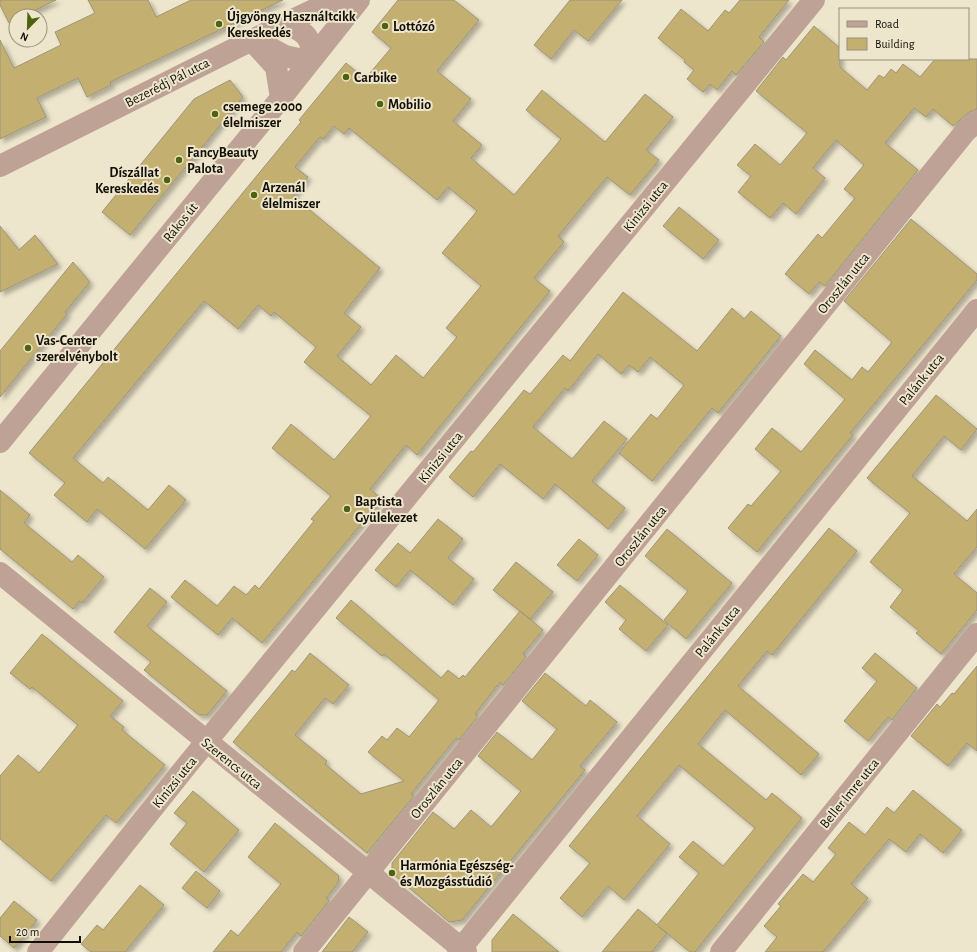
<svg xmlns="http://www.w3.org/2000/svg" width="977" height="952" viewBox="0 0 977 952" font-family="'Alegreya Sans',sans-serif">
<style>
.building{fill:#c3b070;stroke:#9c957c;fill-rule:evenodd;filter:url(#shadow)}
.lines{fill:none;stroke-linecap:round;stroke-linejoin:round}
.minor{stroke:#bea295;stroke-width:22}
.poi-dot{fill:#4f630e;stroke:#eee6cc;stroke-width:1.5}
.labels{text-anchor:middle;stroke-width:4;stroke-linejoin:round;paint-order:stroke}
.poi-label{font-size:14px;font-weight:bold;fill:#120f06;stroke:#eee6cc;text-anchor:start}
.street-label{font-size:14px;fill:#120f06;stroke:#eee6cc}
</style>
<defs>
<filter id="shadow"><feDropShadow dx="3.5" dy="3.5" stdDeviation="2" flood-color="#0004"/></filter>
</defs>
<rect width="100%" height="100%" fill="#eee6cc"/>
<path class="building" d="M 0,0 L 56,0 L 23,16 L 16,16 L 16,20 L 9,23 L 0,5 Z
M 88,0 L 148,0 L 156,17 L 191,0 L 283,0 L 110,82 L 111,85 L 87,97 L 78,78 L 37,98 L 46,117 L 0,139 L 0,40 L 14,68 L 61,45 L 55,32 L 95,13 Z
M 398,0 L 454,0 L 479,20 L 437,71 L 471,99 L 453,121 L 482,145 L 471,158 L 514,195 L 561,139 L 526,110 L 542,90 L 605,142 L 645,94 L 673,117 L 646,150 L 659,160 L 630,195 L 607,177 L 558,236 L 564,242 L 534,278 L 550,291 L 417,455 L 406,445 L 370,489 L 382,499 L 262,643 L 232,618 L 218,635 L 171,597 L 185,580 L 217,606 L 234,586 L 246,595 L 255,585 L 259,589 L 314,521 L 311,519 L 331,496 L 272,448 L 291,424 L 334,460 L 371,416 L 304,362 L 316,347 L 274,312 L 271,316 L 258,305 L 238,329 L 204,301 L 73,458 L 103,483 L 108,477 L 148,510 L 169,485 L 186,500 L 145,549 L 97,509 L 87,522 L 54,495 L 65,483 L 29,453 L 301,122 L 299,120 L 346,63 L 365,79 L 391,48 L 372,32 ZM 334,126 L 344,134 L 349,128 L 437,200 L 448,187 L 477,211 L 442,253 L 481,286 L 446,328 L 457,337 L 423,378 L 396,355 L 371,385 L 337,356 L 361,327 L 344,313 L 380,268 L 293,196 L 308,177 L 295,167 L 320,137 L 323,139 Z
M 570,0 L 622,0 L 588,41 L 574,30 L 551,59 L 534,45 Z
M 740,0 L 789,0 L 759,37 L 764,42 L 736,75 L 732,71 L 717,90 L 710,84 L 703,92 L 687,79 L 694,70 L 684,62 L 685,60 L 658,38 L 681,9 L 708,31 L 725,10 L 729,13 Z
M 814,26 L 840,48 L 840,67 L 867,90 L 879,75 L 884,78 L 891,69 L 896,73 L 903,64 L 920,77 L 935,59 L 977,59 L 977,109 L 969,112 L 953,126 L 933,109 L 926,117 L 914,108 L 885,143 L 918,170 L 825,286 L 819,282 L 809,294 L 785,274 L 818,234 L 822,238 L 855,198 L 844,189 L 864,165 L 836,140 L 813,168 L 825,178 L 796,214 L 783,203 L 770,218 L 738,192 L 751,176 L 737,165 L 755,144 L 780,165 L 807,133 L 756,91 L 783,57 L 786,60 Z
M 230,80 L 243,97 L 130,235 L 102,212 L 194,99 Z
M 679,207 L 719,240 L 703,259 L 663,226 Z
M 911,219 L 977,274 L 977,280 L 850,433 L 853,435 L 757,552 L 728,528 L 748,504 L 751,506 L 781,471 L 755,449 L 772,428 L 801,452 L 845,399 L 804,364 L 815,350 L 852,380 L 862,367 L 868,372 L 892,342 L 844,301 Z
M 0,226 L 19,250 L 35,235 L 58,264 L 0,292 Z
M 73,262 L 90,282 L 65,312 L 67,314 L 0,397 L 0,351 Z
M 623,292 L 697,351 L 732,308 L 744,319 L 751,311 L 781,336 L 718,413 L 712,408 L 652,481 L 619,453 L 651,414 L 657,419 L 684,385 L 650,357 L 638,372 L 629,365 L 621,374 L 598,354 L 568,391 L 565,388 L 533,427 L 556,446 L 572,459 L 604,421 L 627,439 L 592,481 L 625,508 L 608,529 L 555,484 L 543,499 L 500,464 L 473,497 L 449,477 L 471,451 L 473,452 L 524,390 L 530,394 L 563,355 L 570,361 Z
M 936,395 L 977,429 L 961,450 L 944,436 L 912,476 L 967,521 L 977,509 L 977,547 L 954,574 L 977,593 L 977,610 L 941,654 L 916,633 L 919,631 L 890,607 L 903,590 L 870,562 L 910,513 L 867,478 Z
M 0,490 L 30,515 L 24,523 L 72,562 L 78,555 L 104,577 L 82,603 L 79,601 L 73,609 L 0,549 Z
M 438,519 L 463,539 L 448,558 L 474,579 L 453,605 L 410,570 L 396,587 L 375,570 L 398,543 L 410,553 Z
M 829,528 L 857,551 L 772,655 L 767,651 L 738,686 L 819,754 L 801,775 L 725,710 L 698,744 L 766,800 L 772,793 L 802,818 L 695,952 L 690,952 L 658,926 L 667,933 L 652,952 L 602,952 L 638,909 L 657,925 L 699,873 L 679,857 L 693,841 L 723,866 L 755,828 L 679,765 L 637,816 L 670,844 L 624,900 L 608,886 L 582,917 L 560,898 L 590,863 L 569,846 Z
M 667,529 L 732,583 L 686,639 L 664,620 L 688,591 L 645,556 Z
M 579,539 L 598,555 L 577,581 L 557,565 Z
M 516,562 L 553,592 L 530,619 L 493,590 Z
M 620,585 L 668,625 L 646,651 L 619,629 L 626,620 L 605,602 Z
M 150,588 L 167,602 L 147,626 L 227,691 L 207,715 L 199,715 L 144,670 L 151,662 L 114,632 Z
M 351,600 L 441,678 L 448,670 L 459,679 L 463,675 L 465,677 L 520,611 L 543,630 L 523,654 L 526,657 L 503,685 L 500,682 L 475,714 L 478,716 L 459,740 L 456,738 L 411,794 L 414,796 L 367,853 L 233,742 L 292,670 L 295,672 L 310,653 L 349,685 L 333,704 L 325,698 L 295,735 L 327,761 L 325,764 L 361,794 L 404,781 L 368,752 L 382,736 L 387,740 L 397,728 L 409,737 L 439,700 L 384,654 L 382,656 L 336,618 Z
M 42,634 L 123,701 L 110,716 L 124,727 L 122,730 L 165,765 L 116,823 L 106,815 L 51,881 L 0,839 L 0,776 L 18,755 L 39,773 L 78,725 L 32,687 L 30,689 L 10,673 Z
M 875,653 L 917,688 L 892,720 L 888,717 L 868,741 L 844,721 L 877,681 L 862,668 Z
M 977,666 L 977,751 L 967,743 L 948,766 L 911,736 L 937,704 L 940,707 L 952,693 L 954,694 Z
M 545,673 L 586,706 L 590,700 L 617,722 L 580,766 L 585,770 L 462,920 L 449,922 L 392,873 L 392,863 L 433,812 L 454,829 L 471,810 L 491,827 L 521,791 L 478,756 L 497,732 L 532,760 L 557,729 L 522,701 Z
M 913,790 L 962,830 L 943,853 L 920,834 L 906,852 L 889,839 L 851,884 L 868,898 L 823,952 L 765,952 L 777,937 L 764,926 L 781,906 L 778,904 L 803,874 L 813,882 L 836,854 L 828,848 L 849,822 L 865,835 L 887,807 L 894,813 Z
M 193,791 L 239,830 L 204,872 L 170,844 L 187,823 L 174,813 Z
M 275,823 L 339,876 L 338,883 L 326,898 L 329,901 L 301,936 L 297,932 L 281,952 L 213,952 L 231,930 L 238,936 L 281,884 L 248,857 Z
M 196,871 L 220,891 L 207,908 L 182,888 Z
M 140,885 L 164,905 L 125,952 L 91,952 L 81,944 L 97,925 L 103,930 Z
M 14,901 L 37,920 L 14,948 L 0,936 L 0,918 Z
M 513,914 L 559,952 L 492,952 L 492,940 Z
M 349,917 L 368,932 L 352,952 L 322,952 Z"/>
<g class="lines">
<path class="minor" d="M 286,23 C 306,34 310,34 313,58
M 247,42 L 268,47 L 285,56 L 298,59 L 313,58
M 257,46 L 276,67 L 281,98
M 0,166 L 286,23 L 335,0
M 0,442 L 281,98 L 359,0
M 0,573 L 466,952
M 38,952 L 188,764 L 814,0
M 304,952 L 965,132 L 977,121
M 458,952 L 977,310
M 721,952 L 977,634"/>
</g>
<g class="poi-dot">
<circle cx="219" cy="24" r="4"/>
<circle cx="385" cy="26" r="4"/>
<circle cx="346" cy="77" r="4"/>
<circle cx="380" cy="104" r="4"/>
<circle cx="215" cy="114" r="4"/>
<circle cx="179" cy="160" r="4"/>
<circle cx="167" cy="180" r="4"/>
<circle cx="254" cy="195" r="4"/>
<circle cx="28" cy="348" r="4"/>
<circle cx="347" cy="509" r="4"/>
<circle cx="392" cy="873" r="4"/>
</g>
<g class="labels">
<g class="poi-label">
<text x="227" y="21">Újgyöngy Használtcikk<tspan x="227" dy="16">Kereskedés</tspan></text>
<text x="393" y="31">Lottózó</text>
<text x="354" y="82">Carbike</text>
<text x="388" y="109">Mobilio</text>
<text x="223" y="111">csemege 2000<tspan x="223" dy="16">élelmiszer</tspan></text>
<text x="187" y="157">FancyBeauty<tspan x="187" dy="16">Palota</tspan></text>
<text x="159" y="177" text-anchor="end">Díszállat<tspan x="159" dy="16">Kereskedés</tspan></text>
<text x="262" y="192">Arzenál<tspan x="262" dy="16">élelmiszer</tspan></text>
<text x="36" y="345">Vas-Center<tspan x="36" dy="16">szerelvénybolt</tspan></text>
<text x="355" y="506">Baptista<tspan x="355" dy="16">Gyülekezet</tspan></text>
<text x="400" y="870">Harmónia Egészség-<tspan x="400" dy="16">és Mozgásstúdió</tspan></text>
</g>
<g class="street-label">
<text transform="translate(167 82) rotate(-27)" y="5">Bezerédj Pál utca</text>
<text transform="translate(645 206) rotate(-51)" y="5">Kinizsi utca</text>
<text transform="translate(180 222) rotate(-51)" y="5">Rákos út</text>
<text transform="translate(843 283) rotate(-51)" y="5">Oroszlán utca</text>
<text transform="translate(921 379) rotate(-51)" y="5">Palánk utca</text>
<text transform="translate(440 457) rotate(-51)" y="5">Kinizsi utca</text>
<text transform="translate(640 536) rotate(-51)" y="5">Oroszlán utca</text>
<text transform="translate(717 631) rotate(-51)" y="5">Palánk utca</text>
<text transform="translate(232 763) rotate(39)" y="5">Szerencs utca</text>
<text transform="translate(174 782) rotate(-51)" y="5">Kinizsi utca</text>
<text transform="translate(436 788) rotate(-51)" y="5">Oroszlán utca</text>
<text transform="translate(849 793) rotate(-51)" y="5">Beller Imre utca</text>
</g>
</g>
<rect x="839" y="8" width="130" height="52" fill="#eee6cc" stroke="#96907d"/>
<rect x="847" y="21" width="20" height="6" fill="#bea295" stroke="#96907d"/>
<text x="875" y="28" font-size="12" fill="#120f06">Road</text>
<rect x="847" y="38" width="20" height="12" fill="#c3b070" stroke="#96907d"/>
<text x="875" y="48" font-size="12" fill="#120f06">Building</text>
<g transform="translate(28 28) rotate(203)"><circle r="19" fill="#eee6cc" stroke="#96907d"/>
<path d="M0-3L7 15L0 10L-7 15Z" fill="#4f630e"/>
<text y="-6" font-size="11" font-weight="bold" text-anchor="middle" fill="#120f06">N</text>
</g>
<path d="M10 936v6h70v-6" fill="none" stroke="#120f06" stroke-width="2"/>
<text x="16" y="936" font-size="12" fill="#120f06" stroke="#eee6cc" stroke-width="3" paint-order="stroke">20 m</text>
</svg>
